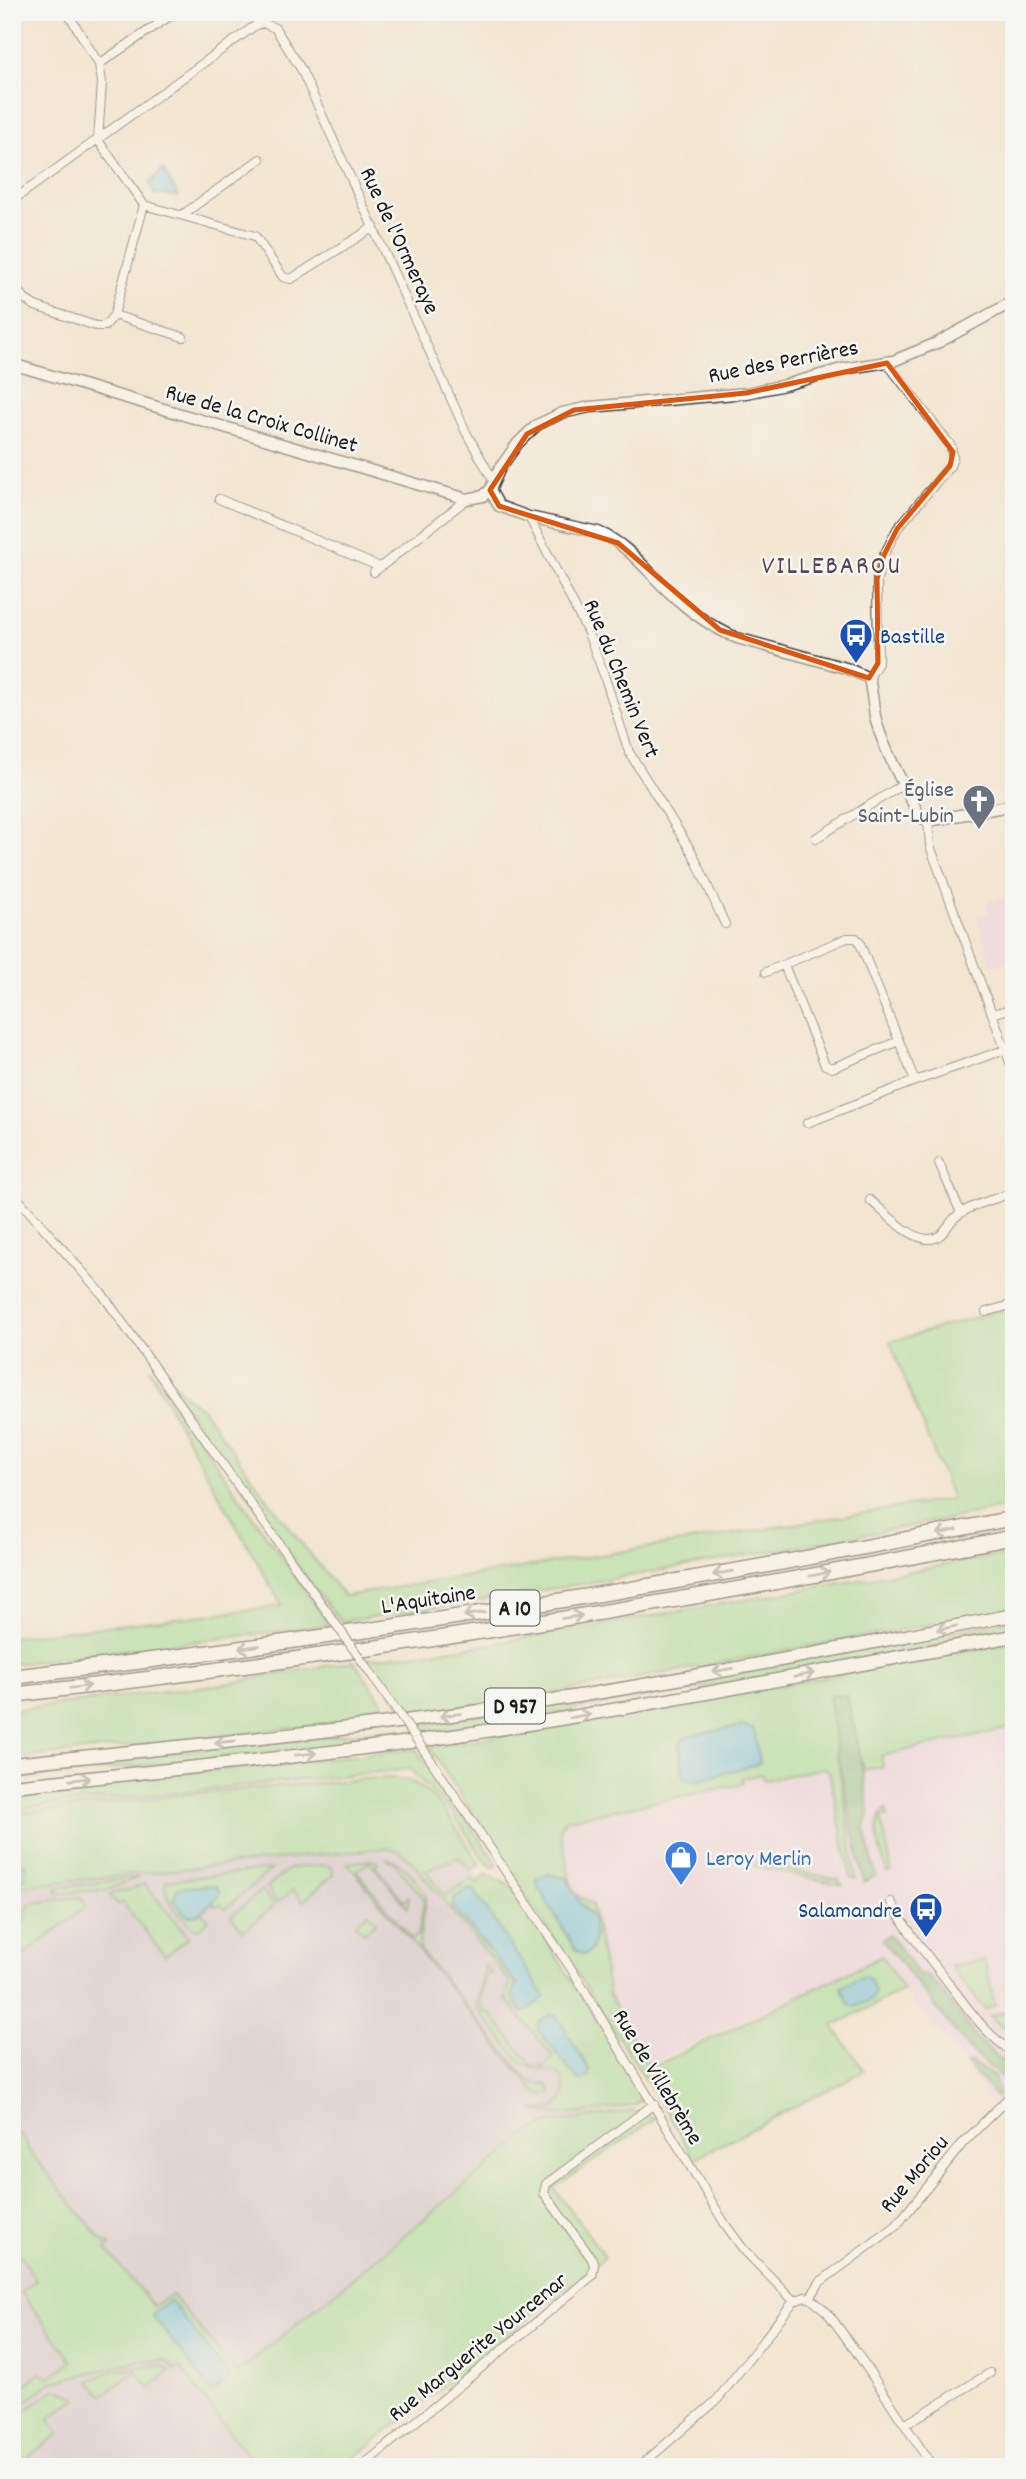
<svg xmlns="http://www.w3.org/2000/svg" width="1026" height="2479" viewBox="0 0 1026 2479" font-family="Dekko,sans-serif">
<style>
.built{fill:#ebd1eb}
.industrial{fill:#cbbfd5}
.green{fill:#9adf97;stroke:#5b7e5a;stroke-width:2}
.forest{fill:#7bbe80;stroke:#4c6d4e;stroke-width:2}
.water{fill:#67c4e5;stroke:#427080;stroke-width:2}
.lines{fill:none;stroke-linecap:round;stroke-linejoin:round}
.street-casing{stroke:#3c3a37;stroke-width:10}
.secondary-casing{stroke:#3c3a37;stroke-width:13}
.primary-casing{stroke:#3c3a37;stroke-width:15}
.highway-casing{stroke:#3c3a37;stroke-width:17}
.street{stroke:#fff;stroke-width:8}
.secondary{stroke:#fff;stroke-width:10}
.primary{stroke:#fff;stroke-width:12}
.highway{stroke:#fff;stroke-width:14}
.street-bridge-casing{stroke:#3c3a37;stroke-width:10;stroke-linecap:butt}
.street-bridge{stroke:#fff;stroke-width:8}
.oneway{stroke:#999}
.marked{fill:none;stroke:#de560d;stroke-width:5;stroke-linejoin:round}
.labels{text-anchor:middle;stroke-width:5;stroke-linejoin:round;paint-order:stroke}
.shield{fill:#f6f6f2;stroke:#5d5d5c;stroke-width:2}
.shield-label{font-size:21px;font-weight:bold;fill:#1c1c1c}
.street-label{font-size:23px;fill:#1c1c1c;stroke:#f6f6f2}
.transit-label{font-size:23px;fill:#164399;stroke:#f6f6f2;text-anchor:start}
.worship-label{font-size:23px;fill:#5b616d;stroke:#f6f6f2;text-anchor:end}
.shop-label{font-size:23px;fill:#366cbe;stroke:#f6f6f2;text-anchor:start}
.quarter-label{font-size:26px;letter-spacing:2px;fill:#594554;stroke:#f6f6f2}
</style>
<rect width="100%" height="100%" fill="#f6f6f2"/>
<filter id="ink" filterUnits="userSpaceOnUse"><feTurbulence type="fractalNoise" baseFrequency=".0143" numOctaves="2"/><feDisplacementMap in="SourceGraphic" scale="14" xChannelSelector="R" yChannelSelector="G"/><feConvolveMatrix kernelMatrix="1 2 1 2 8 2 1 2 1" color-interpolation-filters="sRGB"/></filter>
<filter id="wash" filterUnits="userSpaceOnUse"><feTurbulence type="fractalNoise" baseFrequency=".00686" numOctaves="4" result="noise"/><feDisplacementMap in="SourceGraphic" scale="28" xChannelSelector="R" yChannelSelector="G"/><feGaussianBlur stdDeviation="1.57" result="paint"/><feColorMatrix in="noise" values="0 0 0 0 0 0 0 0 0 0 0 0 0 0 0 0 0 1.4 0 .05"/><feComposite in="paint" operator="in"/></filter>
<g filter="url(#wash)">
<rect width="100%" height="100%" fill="#f3e6d1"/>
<path class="built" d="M 1014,894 L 1014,960 L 991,966 L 977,917 L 990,913 L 986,902 Z
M 1014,1669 L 1014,2138 L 959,2059 L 903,1990 L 882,1956 L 644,2066 L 480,1774 L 825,1711 Z"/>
<path class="industrial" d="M 439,1824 L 629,2083 L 221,2413 L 259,2467 L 12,2467 L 12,1869 Z"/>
<path class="green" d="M 1014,1306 L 1014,1506 C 790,1550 566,1588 341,1622 L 319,1595 L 155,1364 L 188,1398 L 201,1407 L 280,1516 L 344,1596 L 952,1499 L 890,1342 Z
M 149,1368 L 329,1625 L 12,1664 L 12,1637 L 282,1606 L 174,1416 Z
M 1014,1553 L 1014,1609 L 540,1696 L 407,1715 L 367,1659 L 478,1646 Z
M 1014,1620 L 1014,1631 L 759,1679 L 422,1735 L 415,1726 Z
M 1014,1642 L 1014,1727 L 881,1756 L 883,1767 L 863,1770 L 847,1695 L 829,1696 L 856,1879 L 851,1878 L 829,1771 L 824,1768 L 764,1780 L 762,1774 L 742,1778 L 743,1784 L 565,1820 L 560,1829 L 570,1879 L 575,1894 L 592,1904 L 609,1995 L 644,2061 L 657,2065 L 882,1956 L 903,1990 L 833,2026 L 864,2071 L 694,2159 L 666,2110 L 429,1747 L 578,1723 Z
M 354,1661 L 382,1701 L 383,1718 L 12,1759 L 12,1710 L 224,1684 Z
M 401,1728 L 407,1737 L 12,1780 L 12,1770 Z
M 416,1749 L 498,1865 L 493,1868 L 484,1860 L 453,1813 L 410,1769 L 12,1809 L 12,1791 Z
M 376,1778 C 389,1778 403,1777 414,1783 C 442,1798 464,1840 480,1865 L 470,1870 L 459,1857 L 426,1871 L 445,1896 L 472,1878 L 476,1884 L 487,1874 L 507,1884 L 515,1891 L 640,2088 L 641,2099 L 636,2105 C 610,2110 556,2121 532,2109 C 546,2109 557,2113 564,2096 C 568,2061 541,2076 523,2064 L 479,2011 L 477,2004 L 485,1965 L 492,1974 L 486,1974 C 484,1986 476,2003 485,2013 L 488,2011 L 534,2068 L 539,2065 L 543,2068 L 553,2057 L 506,1999 L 510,1982 L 412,1862 L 399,1851 L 386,1848 L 12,1887 L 12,1814 L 189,1794 Z
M 886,1809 L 888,1817 L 881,1818 L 892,1871 L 887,1873 C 882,1853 868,1825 886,1809 Z
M 387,1858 C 404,1862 419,1881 426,1897 L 419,1943 L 421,1952 L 527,2079 L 534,2083 L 546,2084 L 551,2090 L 550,2094 L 543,2096 L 534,2091 L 347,1863 L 370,1860 L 379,1862 L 375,1866 L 404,1901 L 409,1896 L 408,1908 L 370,1862 L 356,1870 L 412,1939 L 418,1935 L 424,1899 L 392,1860 L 389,1862 Z
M 755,1862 L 839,1880 L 842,1885 L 754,1866 Z
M 325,1865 L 332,1867 L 333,1875 L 303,1901 L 293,1890 L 277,1903 L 267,1887 L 290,1868 Z
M 272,1869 L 225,1909 L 221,1904 L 216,1906 L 212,1903 L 219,1893 L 196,1916 L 201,1912 L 209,1920 L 199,1929 C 185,1926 161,1895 166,1881 Z
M 140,1877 L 110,1889 L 57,1894 L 57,1888 Z
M 144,1884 L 189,1937 L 165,1956 L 122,1902 L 117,1905 L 109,1894 L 126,1891 Z
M 262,1890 L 274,1905 L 243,1931 L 231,1916 Z
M 80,1897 L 87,1906 L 12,1965 L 12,1932 L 26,1917 L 27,1908 L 31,1903 Z
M 369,1913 L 376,1922 L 364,1933 L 356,1923 Z
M 985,1960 L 995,2005 L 985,2010 L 950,1966 Z
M 1014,2009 L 1014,2018 L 1010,2019 L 1014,2038 L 990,2016 Z
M 632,2111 L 656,2118 L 554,2188 L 605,2257 L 343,2467 L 256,2467 L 180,2367 L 176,2370 L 165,2360 L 137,2361 L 50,2383 L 12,2412 L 12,2395 L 41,2373 L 49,2378 L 72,2361 L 21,2292 L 36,2280 L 12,2242 L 12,2126 L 28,2145 L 26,2147 L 105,2244 L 109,2243 L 110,2245 L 106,2249 L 154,2307 L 171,2294 L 237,2373 L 530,2132 L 550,2123 Z
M 162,2365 L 170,2371 L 150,2389 L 136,2371 L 102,2396 L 90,2381 C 111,2368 137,2367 162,2365 Z
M 54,2390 L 64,2391 L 77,2398 L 48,2419 L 59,2434 L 21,2462 L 12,2448 L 12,2420 Z"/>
<path class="forest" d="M 847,1695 L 863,1770 L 869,1813 L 865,1829 L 876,1876 L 864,1882 L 837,1757 L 829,1696 Z
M 889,1934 L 918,1974 L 928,1977 L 939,1987 L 978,2040 L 1003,2061 L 1014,2067 L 1014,2088 L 970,2050 L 882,1940 Z
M 971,2062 L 994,2077 L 999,2094 L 997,2098 L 967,2064 Z"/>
<path class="water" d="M 163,169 L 179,197 L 154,194 L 150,183 Z
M 741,1726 L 754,1729 L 760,1763 L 692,1782 L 684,1778 L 679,1744 L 687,1736 Z
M 25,1863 L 25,1879 L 12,1881 L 12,1865 Z
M 547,1874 L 567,1878 L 580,1903 L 592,1916 C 593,1929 599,1948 584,1955 L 576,1951 L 537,1885 L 538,1878 Z
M 212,1885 L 218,1888 L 220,1893 L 216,1899 L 196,1916 L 187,1916 L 173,1899 L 178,1888 Z
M 467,1889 L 474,1890 L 545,1997 L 523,2013 L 512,1997 L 517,1984 L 453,1907 L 454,1898 Z
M 863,1976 L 870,1979 L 875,1993 L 872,1999 L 855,2007 L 850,2005 L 841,1987 Z
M 551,2014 L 557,2016 L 590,2071 L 589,2076 L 581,2081 L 578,2080 L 537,2029 L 538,2023 Z
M 170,2300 L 230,2377 L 212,2393 L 152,2315 Z"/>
</g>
<g filter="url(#ink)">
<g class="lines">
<defs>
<path id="street" d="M 67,12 L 99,64 L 102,82 L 98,140 L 144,205
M 99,64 L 176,12
M 12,201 L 256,25 L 263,23 L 275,28 L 301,69 L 467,434 L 493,480
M 144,205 L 255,236 L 283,277 L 291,279 L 374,227
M 182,215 L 260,159
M 12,281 L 26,300 L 35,306 L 96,326 L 105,326 L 114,315 L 144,205
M 114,315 L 183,337
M 219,499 L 380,567
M 529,517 L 588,633 L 604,675 L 629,752 L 693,854 L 725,924
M 374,572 L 467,499
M 869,678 L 878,663 L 877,579 L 884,555 L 897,529 L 950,466 L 953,458 L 951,446 L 887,363
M 928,821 L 930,846 L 1014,1073
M 816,838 L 904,784
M 784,965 L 825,1065 L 832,1068 L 899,1041
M 766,972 L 847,938 L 856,938 L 859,941 L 915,1081
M 992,1014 L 1014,1008
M 807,1123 L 915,1081 L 1004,1050
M 939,1163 L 961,1213
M 12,1192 L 103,1295 L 328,1613
M 870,1200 C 885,1212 919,1250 939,1236 C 946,1231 950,1221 957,1216 C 972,1204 996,1199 1014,1192
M 986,1312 L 1014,1304
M 369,1671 L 389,1700
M 430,1759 L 574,1973 L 725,2224 L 744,2250 L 794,2301
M 891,1902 C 906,1929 925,1953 944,1977 C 965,2004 984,2034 1014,2053
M 810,2298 L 820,2282 L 896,2226 L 963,2143 L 1011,2095
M 810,2298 L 827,2312 L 855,2350 L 933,2467
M 906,2424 L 990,2373
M 361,2467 L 592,2276 L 594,2265 L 592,2259 L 544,2193 L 546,2184 L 654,2104
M 639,2467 L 717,2400 L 794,2301 L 805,2297 L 810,2298"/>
<path id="secondary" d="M 12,364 L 467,499 L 483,496 L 490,490 L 500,468 L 518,443 L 537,425 L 562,413 L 590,407 L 746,393 L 785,385 L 842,369 L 893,361 L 939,342 L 1014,301
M 490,490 L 499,506 L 529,517 L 598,532 C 628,544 646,570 669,592 C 689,611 711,627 737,638 L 846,668 L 869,678 C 872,692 873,703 875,716 C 881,745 906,789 920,817 L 928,821 L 1014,805"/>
<path id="primary" d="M 12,1764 C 178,1747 343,1731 508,1707 C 677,1682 846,1647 1014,1615
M 12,1786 C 183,1768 354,1753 523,1725 C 687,1699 850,1665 1014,1636"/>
<path id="highway" d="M 12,1677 C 348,1638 682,1585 1014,1518
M 12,1695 C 348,1657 682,1603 1014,1537"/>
</defs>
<use href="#street" class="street-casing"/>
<use href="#secondary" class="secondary-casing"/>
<use href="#primary" class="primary-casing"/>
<use href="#highway" class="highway-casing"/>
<use href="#street" class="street"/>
<use href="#secondary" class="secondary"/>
<use href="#primary" class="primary"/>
<use href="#highway" class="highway"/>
<defs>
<path id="street-bridge" d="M 328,1613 L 369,1671
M 389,1700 L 430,1759"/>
</defs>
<use href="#street-bridge" class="street-bridge-casing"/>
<use href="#street-bridge" class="street-bridge"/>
</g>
<defs><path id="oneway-shaft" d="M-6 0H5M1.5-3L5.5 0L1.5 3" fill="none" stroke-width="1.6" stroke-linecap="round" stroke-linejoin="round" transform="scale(1.75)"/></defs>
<g class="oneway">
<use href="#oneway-shaft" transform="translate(947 1532) rotate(169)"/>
<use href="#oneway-shaft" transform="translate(723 1573) rotate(170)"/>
<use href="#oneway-shaft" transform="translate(820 1574) rotate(-11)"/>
<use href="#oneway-shaft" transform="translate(474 1614) rotate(171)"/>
<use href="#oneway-shaft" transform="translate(572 1617) rotate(-9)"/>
<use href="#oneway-shaft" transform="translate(947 1628) rotate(169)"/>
<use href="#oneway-shaft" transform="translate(249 1647) rotate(172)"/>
<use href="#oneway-shaft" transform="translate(723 1670) rotate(170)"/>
<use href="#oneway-shaft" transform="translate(804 1675) rotate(-11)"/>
<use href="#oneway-shaft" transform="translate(80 1687) rotate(-7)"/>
<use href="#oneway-shaft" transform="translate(450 1715) rotate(172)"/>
<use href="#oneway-shaft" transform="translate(580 1716) rotate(-10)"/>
<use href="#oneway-shaft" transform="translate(225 1742) rotate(174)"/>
<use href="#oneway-shaft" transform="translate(306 1754) rotate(-6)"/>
<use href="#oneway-shaft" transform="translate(80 1779) rotate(-6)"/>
</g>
</g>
<path d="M0 0H1026V2479H0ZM 887,363 L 953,452 L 950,466 L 897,529 L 884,555 L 877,579 L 878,663 L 869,678 L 720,630 L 618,543 L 499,506 L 490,490 L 527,434 L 574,410 L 746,393 Z" fill="#f3e6d1" fill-opacity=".55" fill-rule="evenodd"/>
<path class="marked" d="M 887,363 L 953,452 L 950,466 L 897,529 L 884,555 L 877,579 L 878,663 L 869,678 L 720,630 L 618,543 L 499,506 L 490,490 L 527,434 L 574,410 L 746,393 Z"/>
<defs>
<symbol id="bus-pin" viewBox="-11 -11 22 30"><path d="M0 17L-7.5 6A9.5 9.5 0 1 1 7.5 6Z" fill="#1a4fb4" stroke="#f6f6f2"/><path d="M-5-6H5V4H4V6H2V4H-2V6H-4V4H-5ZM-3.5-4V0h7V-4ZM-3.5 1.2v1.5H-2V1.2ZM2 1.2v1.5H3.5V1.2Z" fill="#fff"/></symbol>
<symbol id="church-pin" viewBox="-11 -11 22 30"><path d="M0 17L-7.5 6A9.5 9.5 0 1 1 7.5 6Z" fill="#6b7280" stroke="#f6f6f2"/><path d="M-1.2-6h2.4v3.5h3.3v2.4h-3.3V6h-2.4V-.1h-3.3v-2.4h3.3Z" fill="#fff"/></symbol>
<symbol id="shop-pin" viewBox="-11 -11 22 30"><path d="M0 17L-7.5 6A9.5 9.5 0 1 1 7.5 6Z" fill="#3f7fe0" stroke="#f6f6f2"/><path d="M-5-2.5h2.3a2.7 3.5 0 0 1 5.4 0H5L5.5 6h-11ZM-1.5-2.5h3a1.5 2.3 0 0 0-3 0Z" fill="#fff"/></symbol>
</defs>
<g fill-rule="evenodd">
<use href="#bus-pin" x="837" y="616" width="38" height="52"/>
<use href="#church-pin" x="960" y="782" width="38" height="52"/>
<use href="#shop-pin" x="662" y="1838" width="38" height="52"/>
<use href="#bus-pin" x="907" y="1890" width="38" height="52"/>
</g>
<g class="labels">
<g class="shield">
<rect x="490.5" y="1590.5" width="49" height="35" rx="5"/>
<rect x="485" y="1688.5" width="60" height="35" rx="5"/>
</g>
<g class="shield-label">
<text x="515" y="1615">A 10</text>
<text x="515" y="1713">D 957</text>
</g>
<g class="street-label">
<text transform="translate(401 240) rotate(65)" y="8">Rue de l'Ormeraye</text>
<text transform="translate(783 360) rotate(-11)" y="8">Rue des Perrières</text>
<text transform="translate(262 417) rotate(16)" y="8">Rue de la Croix Collinet</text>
<text transform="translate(623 678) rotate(68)" y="8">Rue du Chemin Vert</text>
<text transform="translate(428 1598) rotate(-9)" y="8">L'Aquitaine</text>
<text transform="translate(659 2076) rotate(59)" y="8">Rue de Villebrème</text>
<text transform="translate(913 2173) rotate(-50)" y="8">Rue Moriou</text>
<text transform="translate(477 2346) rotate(-39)" y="8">Rue Marguerite Yourcenar</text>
</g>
<g class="transit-label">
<text x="880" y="643">Bastille</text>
<text x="902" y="1917" text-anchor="end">Salamandre</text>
</g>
<g class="worship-label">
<text x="954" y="796">Église<tspan x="954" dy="26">Saint-Lubin</tspan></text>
</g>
<g class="shop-label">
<text x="706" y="1865">Leroy Merlin</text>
</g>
<g class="quarter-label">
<text x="832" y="573">VILLEBAROU</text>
</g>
</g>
<rect width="1026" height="2479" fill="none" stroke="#f6f6f2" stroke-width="42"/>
</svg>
